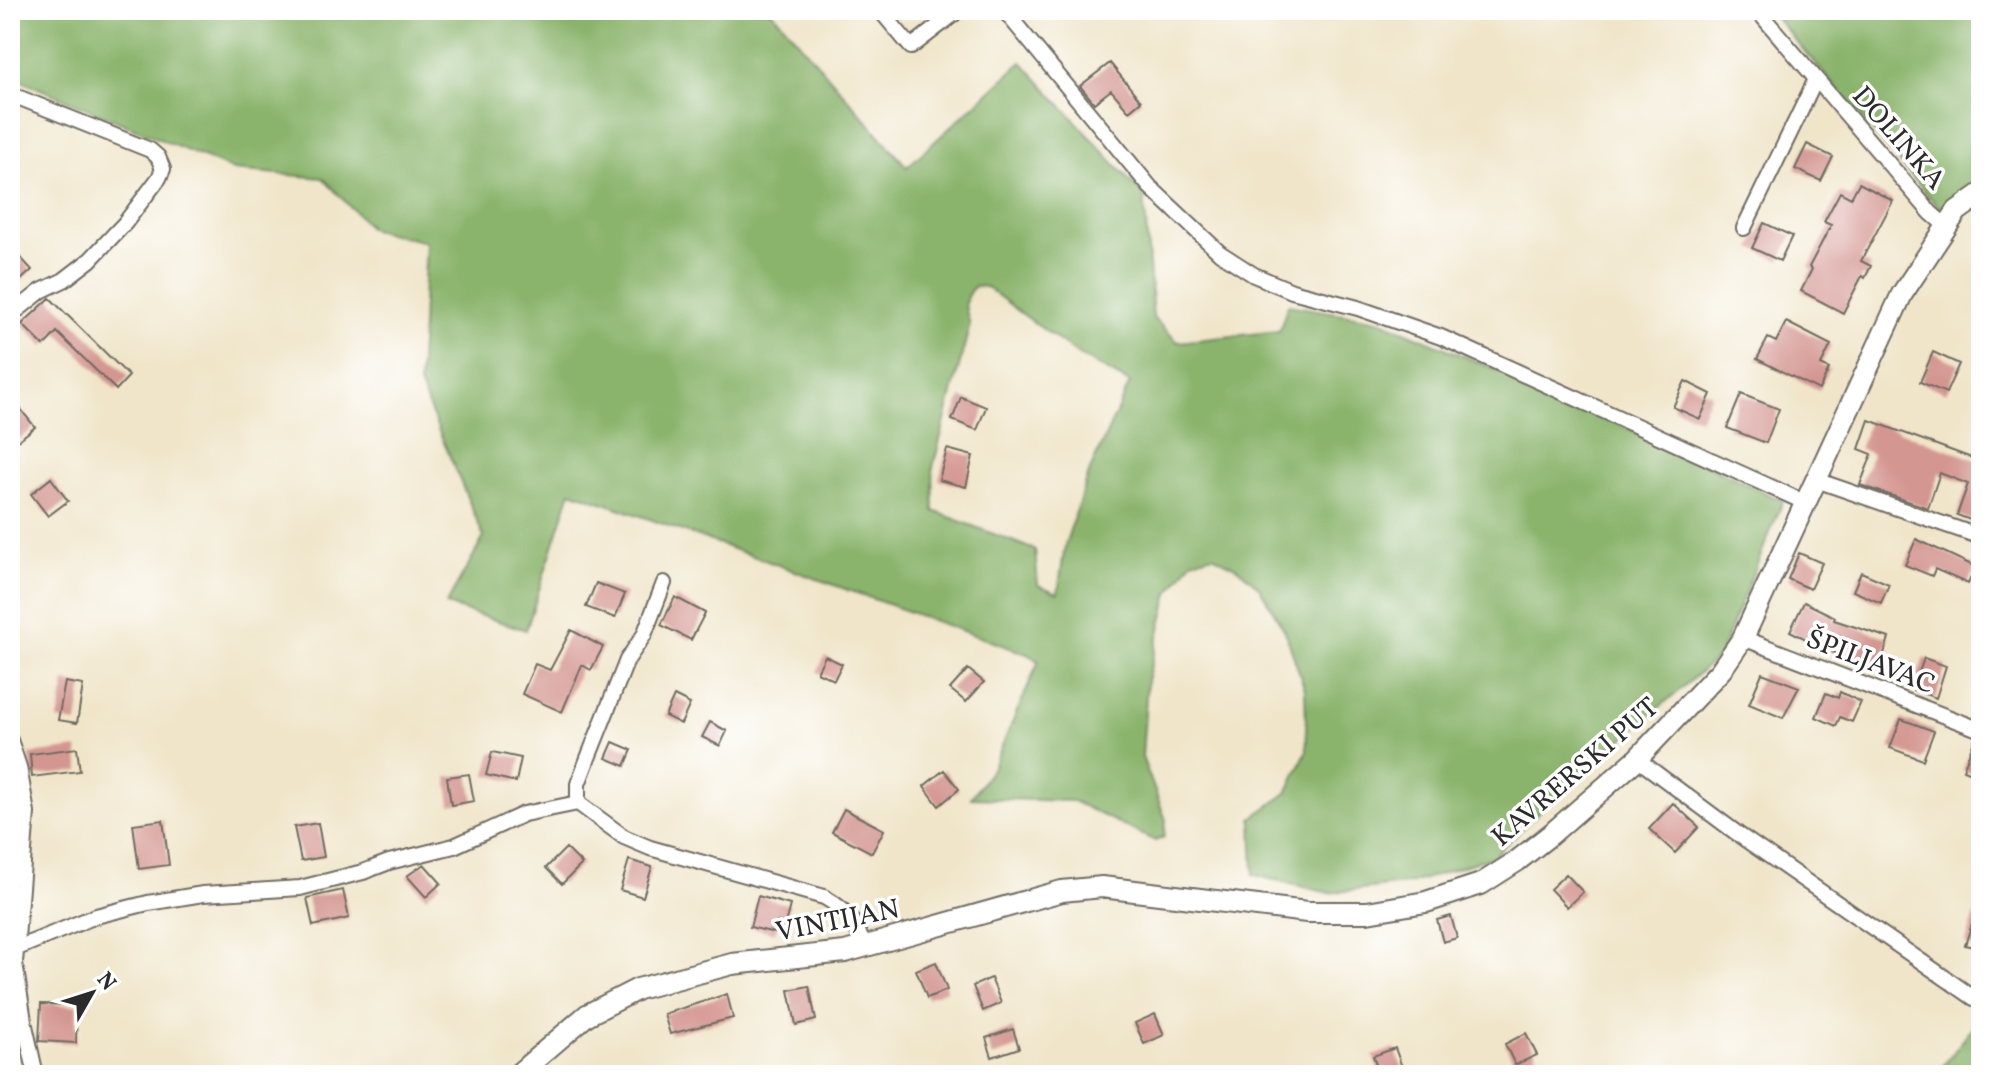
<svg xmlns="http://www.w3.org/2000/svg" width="1991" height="1085" viewBox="0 0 1991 1085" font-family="Vollkorn,serif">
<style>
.forest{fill:#8ab46c;stroke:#5a704c;stroke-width:2;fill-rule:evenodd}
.building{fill:#d49691}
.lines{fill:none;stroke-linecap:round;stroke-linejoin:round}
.minor-casing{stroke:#706c62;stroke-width:18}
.secondary-casing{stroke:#706c62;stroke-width:24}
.minor{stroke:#fff;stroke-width:14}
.secondary{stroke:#fff;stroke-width:20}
.labels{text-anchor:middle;stroke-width:7;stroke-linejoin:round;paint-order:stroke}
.street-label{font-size:28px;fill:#2b2b2b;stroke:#fff}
</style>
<rect width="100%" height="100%" fill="#fff"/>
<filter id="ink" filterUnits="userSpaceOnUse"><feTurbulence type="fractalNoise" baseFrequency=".0125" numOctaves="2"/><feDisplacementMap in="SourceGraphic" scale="16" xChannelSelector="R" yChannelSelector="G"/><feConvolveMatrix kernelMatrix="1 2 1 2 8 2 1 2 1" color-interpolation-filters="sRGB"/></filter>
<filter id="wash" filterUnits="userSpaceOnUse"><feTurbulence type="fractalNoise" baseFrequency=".006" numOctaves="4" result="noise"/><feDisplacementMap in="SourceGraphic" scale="32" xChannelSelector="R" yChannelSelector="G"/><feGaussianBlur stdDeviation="1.8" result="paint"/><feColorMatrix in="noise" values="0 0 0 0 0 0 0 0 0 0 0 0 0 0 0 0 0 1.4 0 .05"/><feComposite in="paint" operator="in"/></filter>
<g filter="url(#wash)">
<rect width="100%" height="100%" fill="#f0e5c9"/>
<path class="forest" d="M 10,10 L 771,10 L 907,167 L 1022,62 L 1144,196 L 1153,318 L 1178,342 L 1279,331 L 1288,305 L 1379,320 L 1586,408 L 1783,501 L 1719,656 L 1548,803 L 1494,856 L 1412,883 L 1329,893 L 1254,875 L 1252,818 L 1287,793 L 1307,750 L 1305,690 L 1285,631 L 1259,587 L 1238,568 L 1213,555 L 1192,561 L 1169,593 L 1147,681 L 1142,757 L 1166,820 L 1164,837 L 1155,841 L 1073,801 L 971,798 L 993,767 L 1039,661 L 1027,654 L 571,491 L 526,630 L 446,605 L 484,537 L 419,384 L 426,242 L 371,229 L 323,178 L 233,170 L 10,76 ZM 975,286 L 986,287 L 1077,354 L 1130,383 L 1090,470 L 1065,545 L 1058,593 L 1038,585 L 1035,550 L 934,511 L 933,467 L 970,324 C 964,308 962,298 975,286 Z
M 1769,10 L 1981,10 L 1981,186 L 1939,208 Z
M 1981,1017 L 1981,1075 L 1936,1075 Z"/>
<g id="blocks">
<path class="building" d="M 1110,63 L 1141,101 L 1129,111 L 1111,90 L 1094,103 L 1080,86 Z
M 1807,144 L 1833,157 L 1821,181 L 1795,169 Z
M 1859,183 L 1893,201 L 1861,261 L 1871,266 L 1865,278 L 1862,276 L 1843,313 L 1801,291 L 1812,269 L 1809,267 L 1831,225 L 1824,222 L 1840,192 L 1851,198 Z
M 1764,223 L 1792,236 L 1780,261 L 1752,248 Z
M 10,246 L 32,270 L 10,290 Z
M 50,298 L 129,376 L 116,390 L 57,332 L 44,346 L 22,324 Z
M 1786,322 L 1831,345 L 1821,365 L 1829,369 L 1819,390 L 1757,359 L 1768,338 L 1776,342 Z
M 1933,352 L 1959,364 L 1946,393 L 1920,382 Z
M 1685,381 L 1711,394 L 1700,419 L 1673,407 Z
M 1741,394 L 1779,409 L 1766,443 L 1727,428 Z
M 10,396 L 35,427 L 10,447 Z
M 961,397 L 986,407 L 977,430 L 952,420 Z
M 1869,420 L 1977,460 L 1981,454 L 1981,524 L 1957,515 L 1968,484 L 1940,473 L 1928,508 L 1860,485 L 1872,454 L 1859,449 Z
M 947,449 L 973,456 L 966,487 L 939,480 Z
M 51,478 L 68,501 L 48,516 L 31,494 Z
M 1916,539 L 1976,567 L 1968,584 L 1935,569 L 1932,576 L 1905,565 Z
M 1799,553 L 1822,563 L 1810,589 L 1788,579 Z
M 1861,572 L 1889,584 L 1881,603 L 1853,591 Z
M 596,583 L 625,594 L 615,618 L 586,607 Z
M 675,597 L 705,613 L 691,640 L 661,625 Z
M 1804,602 L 1835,617 L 1834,620 L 1889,638 L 1879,669 L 1842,657 L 1790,631 Z
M 571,630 L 603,647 L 591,670 L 582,665 L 562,712 L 522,694 L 535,664 L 550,670 Z
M 825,656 L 842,664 L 834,680 L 817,672 Z
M 1924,658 L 1946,666 L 1936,698 L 1913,690 Z
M 968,669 L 984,682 L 966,702 L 950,689 Z
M 1762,673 L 1799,687 L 1783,718 L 1749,704 Z
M 65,682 L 83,685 L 77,723 L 58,720 Z
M 1840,692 L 1861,702 L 1852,722 L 1840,717 L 1836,726 L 1816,717 L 1826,693 L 1838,698 Z
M 674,696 L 690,704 L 681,724 L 665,716 Z
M 1901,719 L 1934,731 L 1923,760 L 1890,748 Z
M 710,722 L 727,731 L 720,746 L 702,737 Z
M 1975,738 L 1981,740 L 1981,777 L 1963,770 Z
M 613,742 L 632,750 L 625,766 L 606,758 Z
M 77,748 L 80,771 L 32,777 L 30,754 Z
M 492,752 L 521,758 L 516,782 L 486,775 Z
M 944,770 L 959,789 L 939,806 L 924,786 Z
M 469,774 L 474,801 L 451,805 L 447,777 Z
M 1673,803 L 1699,827 L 1675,853 L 1649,829 Z
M 844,809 L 884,830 L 872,853 L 832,832 Z
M 163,820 L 169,865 L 139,869 L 133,824 Z
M 318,823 L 324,857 L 301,861 L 294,827 Z
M 566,848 L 582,864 L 562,884 L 546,868 Z
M 629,860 L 652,867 L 643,897 L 620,890 Z
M 424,864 L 441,883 L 426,897 L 407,876 Z
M 1566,874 L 1583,892 L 1567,907 L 1550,889 Z
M 343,890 L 349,918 L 313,926 L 307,898 Z
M 758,896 L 790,905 L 785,924 L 778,922 L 775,933 L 750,927 Z
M 1978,905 L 1981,906 L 1981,949 L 1965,945 Z
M 1451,916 L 1457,938 L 1443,942 L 1437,920 Z
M 936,962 L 947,990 L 927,998 L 916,970 Z
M 991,978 L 1001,1003 L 983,1011 L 973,986 Z
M 809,986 L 816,1020 L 796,1025 L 789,990 Z
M 727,994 L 733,1018 L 670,1034 L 664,1014 Z
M 41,1004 L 77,1005 L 76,1043 L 39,1041 Z
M 1155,1014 L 1164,1035 L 1144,1044 L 1135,1023 Z
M 1013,1029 L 1019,1048 L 992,1057 L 986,1038 Z
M 1526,1033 L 1537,1055 L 1515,1065 L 1505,1044 Z
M 1395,1048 L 1405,1075 L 1380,1075 L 1373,1056 Z"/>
</g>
</g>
<g filter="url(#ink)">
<use href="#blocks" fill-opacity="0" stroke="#706c62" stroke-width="2"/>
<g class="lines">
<defs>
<path id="minor" d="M 880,10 L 911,47 L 959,10
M 1004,10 L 1150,187 L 1220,253 L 1254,275 L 1292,291 L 1358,308 L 1441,337 L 1806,503
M 1757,10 L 1931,213 L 1946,226
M 10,94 L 150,150 L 158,157 L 163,169 L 159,178 L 125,223 L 90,260 L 64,280 L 41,291 L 10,316
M 1744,228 L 1816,79
M 1816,480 L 1981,537
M 664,583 L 644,635 L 627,660 L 588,758 L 578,784 L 578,803 L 624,837 L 650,848 L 824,897 C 845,909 858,923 863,947
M 1743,638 L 1981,730
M 10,740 L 19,767 L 27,813 L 15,963 L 24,1021 L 36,1075
M 1637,759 L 1742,837 L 1974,998 L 1981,997
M 10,818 L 26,825
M 15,949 L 96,916 L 148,903 L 203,894 L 300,888 L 363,872 L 389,862 L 454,846 L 524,814 L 578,803"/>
<path id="secondary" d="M 517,1075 L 587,1015 L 638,989 L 732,964 L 845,952 L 1062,891 L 1102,887 L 1307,912 L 1367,912 L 1426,902 L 1481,884 L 1517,861 L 1550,835 L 1637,759 L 1721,670 L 1743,638 L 1902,294 L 1957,211 L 1981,194"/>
</defs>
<use href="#minor" class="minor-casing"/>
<use href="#secondary" class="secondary-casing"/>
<use href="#minor" class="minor"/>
<use href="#secondary" class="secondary"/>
</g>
</g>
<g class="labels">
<g class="street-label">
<text transform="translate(1900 137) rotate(49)" y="10">DOLINKA</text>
<text transform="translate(1871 660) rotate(21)" y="10">ŠPILJAVAC</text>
<text transform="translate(1574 771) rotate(-41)" y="10">KAVRERSKI PUT</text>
<text transform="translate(837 919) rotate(-11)" y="10">VINTIJAN</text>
</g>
</g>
<rect width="1991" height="1085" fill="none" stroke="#fff" stroke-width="40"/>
<g transform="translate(92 993) rotate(51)" stroke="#ffffff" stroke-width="6" paint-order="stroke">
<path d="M0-6L14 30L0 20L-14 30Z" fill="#2b2b2b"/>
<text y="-12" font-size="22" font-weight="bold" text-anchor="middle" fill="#2b2b2b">N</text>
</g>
</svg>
